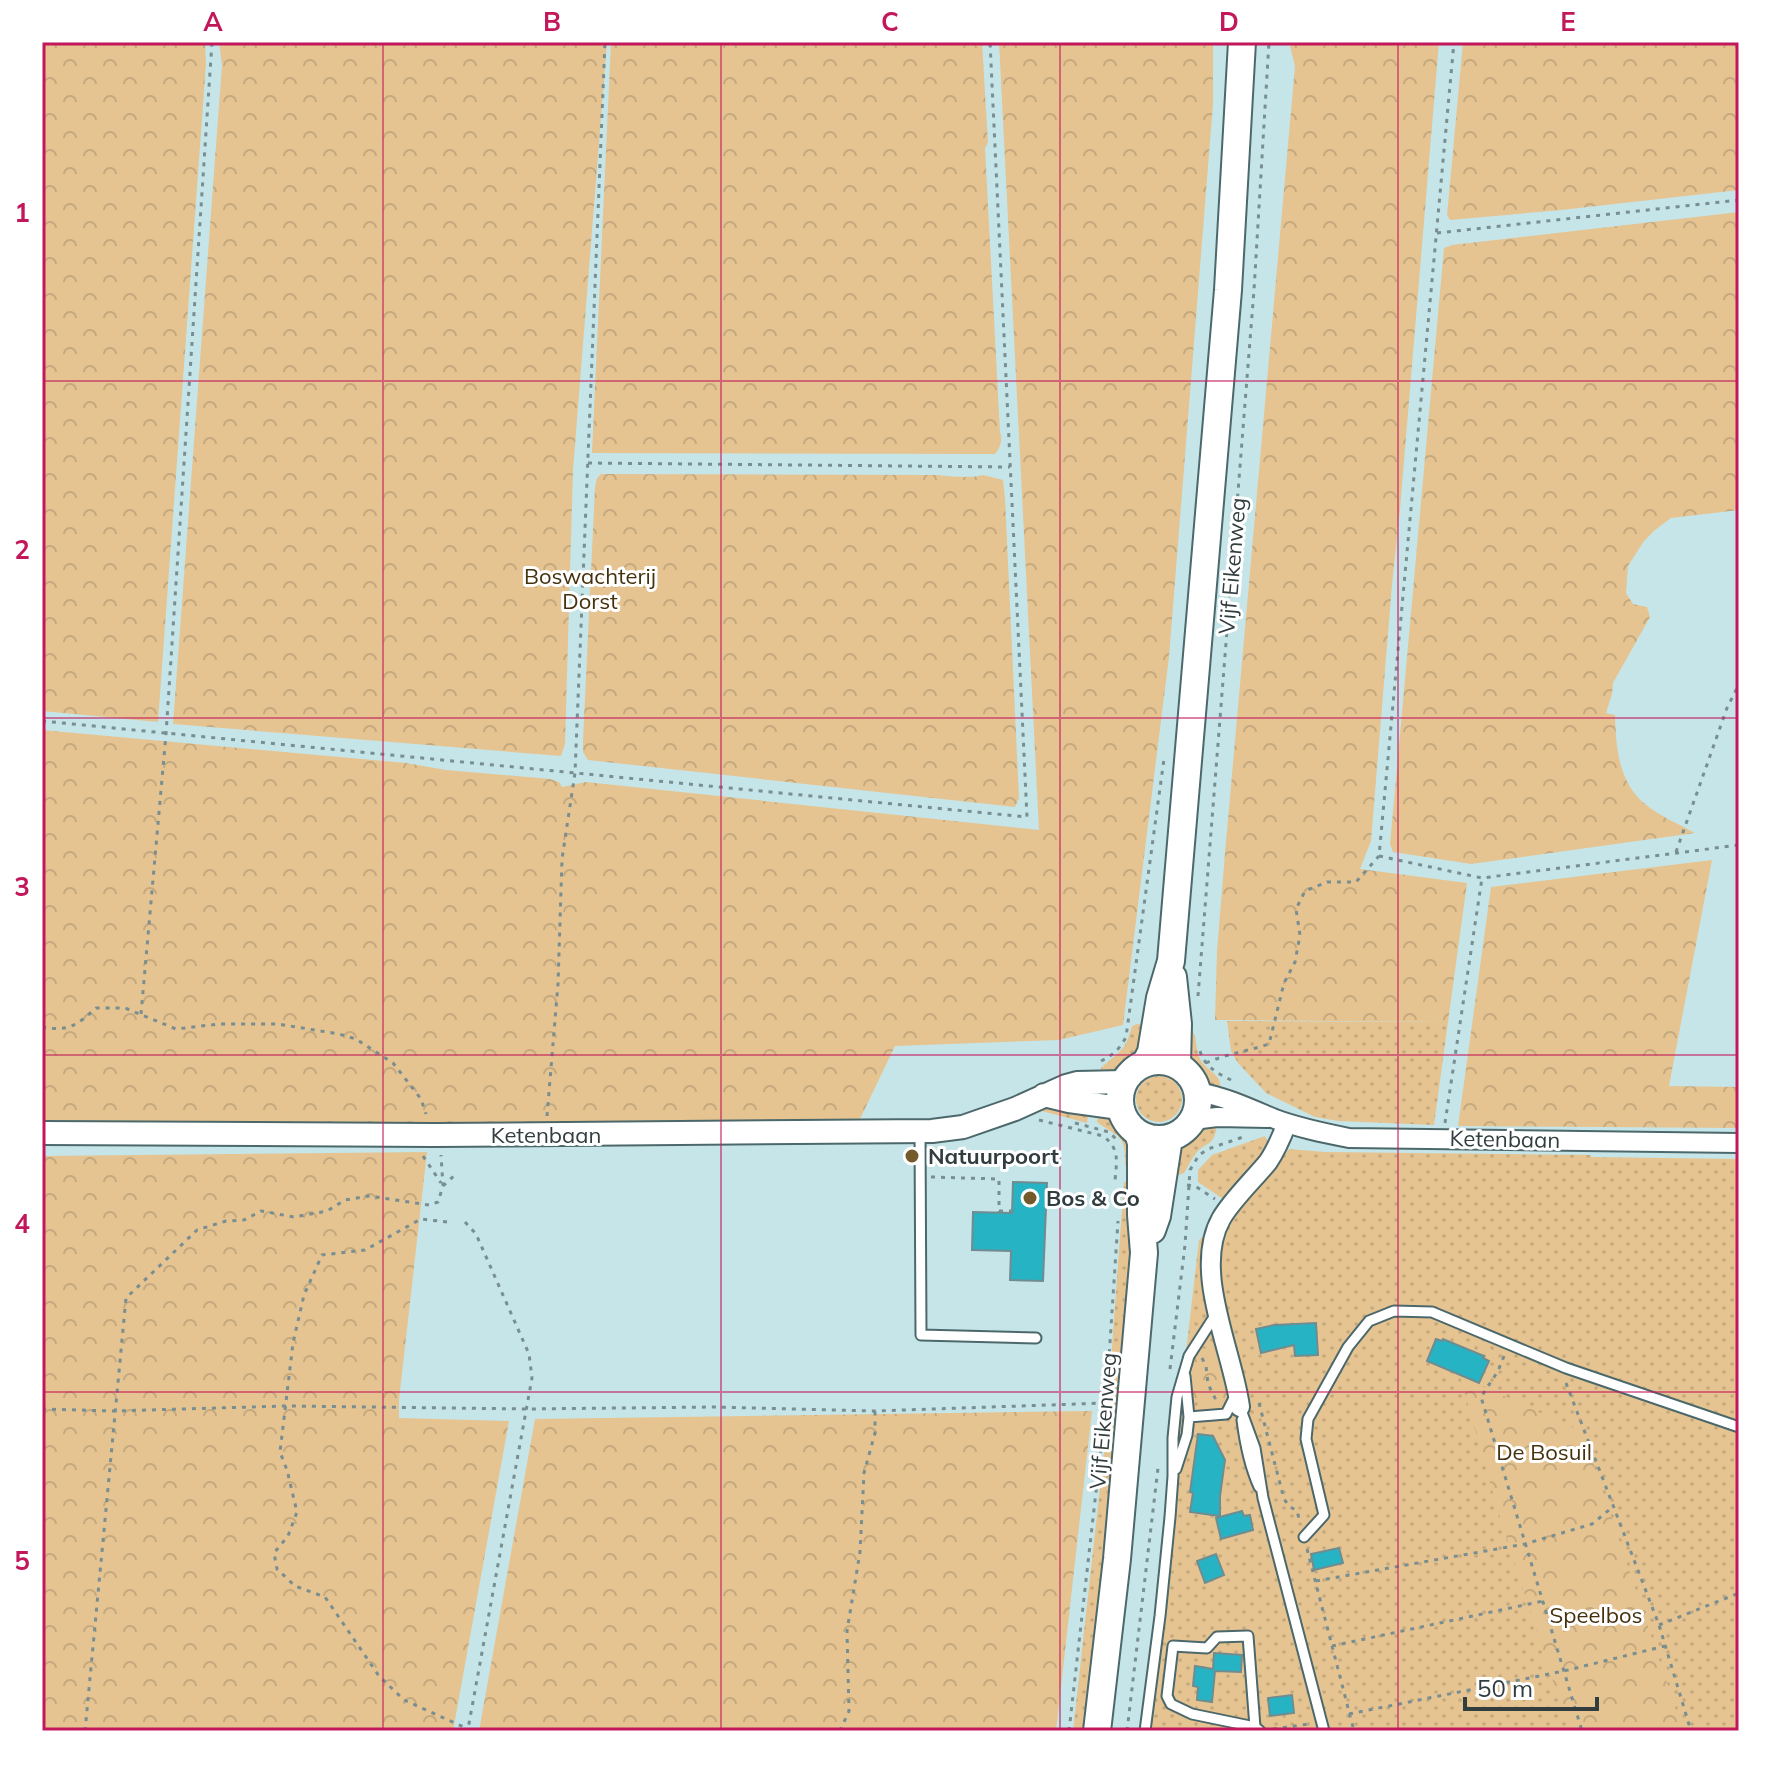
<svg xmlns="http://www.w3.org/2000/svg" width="1781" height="1773" viewBox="0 0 1781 1773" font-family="Mulish,sans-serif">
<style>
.grass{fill:url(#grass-dots)}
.forest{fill:url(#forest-crowns)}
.building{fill:#26b3c3;stroke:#708c90;stroke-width:2}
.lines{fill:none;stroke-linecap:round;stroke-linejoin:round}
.service-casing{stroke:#4c686b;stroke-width:13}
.minor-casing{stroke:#4c686b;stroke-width:22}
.tertiary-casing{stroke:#4c686b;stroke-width:26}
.secondary-casing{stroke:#4c686b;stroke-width:30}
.path{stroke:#798e91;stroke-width:3;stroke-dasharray:4 6;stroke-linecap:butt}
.service{stroke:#fff;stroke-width:9}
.minor{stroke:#fff;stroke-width:18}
.tertiary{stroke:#fff;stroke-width:22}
.secondary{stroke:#fff;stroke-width:26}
.grid{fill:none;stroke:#c2185b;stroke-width:2;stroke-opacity:0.55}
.poi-dot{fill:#74592b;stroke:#fff;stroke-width:3}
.labels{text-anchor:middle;stroke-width:6;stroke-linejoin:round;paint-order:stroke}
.street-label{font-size:22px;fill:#313d3f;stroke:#fff}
.park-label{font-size:22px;fill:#45310d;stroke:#fff}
.poi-label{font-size:22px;font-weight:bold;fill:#313d3f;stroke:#fff;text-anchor:start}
.neatline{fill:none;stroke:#c2185b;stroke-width:3}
.grid-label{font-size:26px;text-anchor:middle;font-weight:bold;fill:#c2185b}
</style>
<defs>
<pattern id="grass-dots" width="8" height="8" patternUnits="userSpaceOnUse" patternTransform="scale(2)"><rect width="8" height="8" fill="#e5c491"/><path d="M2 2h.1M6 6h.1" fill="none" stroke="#c5a97e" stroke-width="1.8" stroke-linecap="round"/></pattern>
<pattern id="forest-crowns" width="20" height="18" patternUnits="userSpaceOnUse" patternTransform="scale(2)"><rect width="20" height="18" fill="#e5c491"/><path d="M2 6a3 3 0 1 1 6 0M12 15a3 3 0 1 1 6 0" fill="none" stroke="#c5a97e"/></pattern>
</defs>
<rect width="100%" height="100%" fill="#c6e5e9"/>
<path class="grass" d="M 1227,1021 L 1448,1022 L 1434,1125 L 1338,1121 L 1315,1117 L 1266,1093 L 1238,1063 L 1231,1051 Z
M 1137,1024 L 1150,1025 L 1142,1051 L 1117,1069 L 1101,1075 L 1101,1068 C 1119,1051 1125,1053 1132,1026 Z
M 1186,1028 L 1191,1028 C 1198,1038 1195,1049 1200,1059 C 1207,1072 1223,1074 1220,1090 C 1192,1076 1189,1055 1186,1028 Z
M1136 1099a23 23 0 1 1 46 0a23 23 0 1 1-46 0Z
M 1061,1106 L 1089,1109 L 1087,1123 L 1038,1110 Z
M 1099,1110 C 1111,1115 1127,1129 1130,1142 C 1132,1150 1131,1160 1131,1169 L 1125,1165 C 1126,1133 1118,1138 1097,1122 Z
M 1217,1125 C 1214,1149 1205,1140 1194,1156 C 1190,1161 1188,1167 1184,1173 L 1179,1175 L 1169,1173 L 1178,1147 L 1199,1130 Z
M 1265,1136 L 1268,1143 L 1265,1152 L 1226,1201 L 1198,1182 L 1198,1170 L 1212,1155 Z
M 1289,1149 L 1325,1152 L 1591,1155 L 1591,1157 L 1739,1159 L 1739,1731 L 1142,1731 L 1199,1240 L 1270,1174 Z
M 1124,1182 L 1135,1183 L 1136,1213 L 1088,1731 L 1073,1731 L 1105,1443 Z"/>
<path class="forest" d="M 42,42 L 205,42 L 206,64 L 158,722 L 42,711 Z
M 219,42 L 607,42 L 573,470 L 565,744 L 561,756 L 173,724 L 222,65 Z
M 611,42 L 982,42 L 988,143 L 985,148 L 1000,432 C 1003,439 1000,449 995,454 L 592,453 Z
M 999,42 L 1213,42 L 1213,104 L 1169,657 L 1123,1025 L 1059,1040 L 895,1046 L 859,1121 L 225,1124 L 202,1122 L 42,1122 L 42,730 L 406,763 L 446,770 L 550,779 L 559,782 L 562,787 L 586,782 L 1039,830 Z
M 1289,42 L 1439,42 L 1400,509 L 1392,585 L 1371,841 L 1360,869 L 1467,883 L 1448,1022 L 1215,1020 L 1217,951 L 1225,853 L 1295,66 Z
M 1463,42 L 1739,42 L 1739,190 L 1561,210 L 1450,220 L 1447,215 L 1448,205 Z
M 1739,212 L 1739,510 L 1671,518 L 1655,530 L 1644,541 L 1628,566 L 1626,593 L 1633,604 L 1647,607 L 1650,617 L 1613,683 L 1612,694 L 1606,713 L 1615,715 C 1616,746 1618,782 1645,804 C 1659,816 1679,824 1695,833 L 1471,864 L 1393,852 L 1390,844 L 1391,834 L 1444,248 L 1452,245 Z
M 601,474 L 939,475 C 948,477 975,478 983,475 L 1003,480 L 1005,498 L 1019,798 L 1015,807 L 588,760 L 583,752 L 583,740 L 595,487 L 597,478 Z
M 1712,860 L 1669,1086 L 1739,1087 L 1739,1128 L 1458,1126 L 1491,887 Z
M 427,1152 L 399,1400 L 399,1418 L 509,1421 L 453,1731 L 42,1731 L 42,1156 Z
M 1209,1348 L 1219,1354 L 1229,1391 L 1223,1403 L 1209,1407 L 1196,1400 L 1191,1389 L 1193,1350 Z
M 1460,1376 L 1583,1432 L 1683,1731 L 1569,1731 L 1499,1514 Z
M 1092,1411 L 1056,1731 L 479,1731 L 535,1419 Z"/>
<path class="building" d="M 1013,1182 L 1047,1183 L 1043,1281 L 1010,1280 L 1011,1251 L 972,1250 L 973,1212 L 1012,1213 Z
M 1316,1323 L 1318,1355 L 1295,1356 L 1294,1345 L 1261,1353 L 1256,1329 L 1274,1325 Z
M 1436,1339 L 1442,1341 L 1443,1339 L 1484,1356 L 1483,1358 L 1489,1361 L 1479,1383 L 1427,1361 Z
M 1198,1434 L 1213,1436 L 1225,1460 L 1220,1496 L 1220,1516 L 1190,1512 L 1193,1493 L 1190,1492 Z
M 1242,1511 L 1244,1516 L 1250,1515 L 1253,1530 L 1221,1539 L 1216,1518 Z
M 1339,1548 L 1343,1563 L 1314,1570 L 1311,1554 Z
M 1216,1554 L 1224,1575 L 1205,1583 L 1197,1561 Z
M 1214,1653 L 1242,1655 L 1241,1672 L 1215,1671 L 1212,1702 L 1197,1700 L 1198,1687 L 1193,1686 L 1195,1666 L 1213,1669 Z
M 1292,1695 L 1294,1713 L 1270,1716 L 1268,1698 Z"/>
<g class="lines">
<defs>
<path id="service" d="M 920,1131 L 921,1335 L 1036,1338
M 1185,1376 L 1189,1417
M 1240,1407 L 1255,1448 L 1263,1498 L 1324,1731
M 1242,1420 C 1245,1444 1249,1465 1259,1487
M 1176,1469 L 1187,1435 L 1189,1417 L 1226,1414 L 1236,1394
M 1304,1537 L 1324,1515 L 1306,1439 L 1308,1419 L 1348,1347 L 1369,1321 L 1394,1311 L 1432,1312 L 1566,1368 L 1739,1427
M 1255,1727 L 1248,1636 L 1217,1637 L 1207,1648 L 1173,1646 L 1167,1696 L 1171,1704 L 1192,1714 L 1255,1727 L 1260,1731
M 1145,1731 L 1160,1616 L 1170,1517 L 1173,1476 L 1173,1438 L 1177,1397 L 1189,1356 L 1216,1314"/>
<path id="minor" d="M 1198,1092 C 1226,1097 1249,1108 1275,1119 C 1299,1128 1324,1133 1349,1138 L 1739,1143
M 1193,1120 L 1217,1117 L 1268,1118
M 1240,1407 C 1233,1352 1192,1271 1221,1219 C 1231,1201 1254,1179 1268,1162 C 1276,1150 1282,1136 1287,1123"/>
<path id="tertiary" d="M 1044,1095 L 1069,1101 L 1120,1108
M 42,1133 L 434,1135 L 932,1131 L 963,1127 L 1015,1109 L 1066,1086 L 1077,1083 L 1124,1082"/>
<path id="secondary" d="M 1173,977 L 1178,1024 L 1177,1065
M1120 1100a39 39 0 1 1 78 0a39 39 0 1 1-78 0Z
M 1146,1062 L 1151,1052 L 1160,998 L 1171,961 L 1228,290 L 1242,42
M 1152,1230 L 1157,1216 L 1169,1138
M 1097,1731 L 1117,1559 L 1144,1253 L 1141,1215 L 1141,1143 L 1138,1133"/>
</defs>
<use href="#service" class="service-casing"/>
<use href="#minor" class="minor-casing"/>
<use href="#tertiary" class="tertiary-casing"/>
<use href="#secondary" class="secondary-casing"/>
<path class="path" d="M 1437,233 L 1739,200
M 588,463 L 1010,467
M 42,721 L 1027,817 L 990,42
M 1676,852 L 1727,708 L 1739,684
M 1379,856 L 1482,878 L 1739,845
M 1198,996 L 1254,290 L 1269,42
M 141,1014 L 166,734 L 212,42
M 42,1027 C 69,1032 77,1025 96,1008 L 125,1008 L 176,1029 L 219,1024 L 278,1024 L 339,1034 L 356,1039 L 393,1063 L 421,1099 L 426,1114
M 1200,1051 C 1205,1067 1217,1073 1231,1080
M 1101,1061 C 1113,1055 1120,1049 1126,1037 L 1164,759
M 1206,1063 C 1226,1054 1248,1051 1269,1044 L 1284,983 L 1295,962 L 1300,935 L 1296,909 L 1305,891 L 1327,882 L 1356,882 L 1379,856 L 1454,42
M 547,1116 L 558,984 L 562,859 L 575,773 L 605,42
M 1039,1120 L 1103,1136 C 1121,1149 1116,1163 1115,1182
M 1075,1123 L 1109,1132 L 1116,1139
M 1445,1123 L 1482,878
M 423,1156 L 441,1183
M 931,1177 L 999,1179 L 999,1211 L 1011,1211
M 1187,1185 L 1195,1186 L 1215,1199
M 443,1186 L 456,1174
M 447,1222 L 421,1219 L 365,1250 L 322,1255 L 304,1295 L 293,1343 L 280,1452 L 287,1470 L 297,1512 L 288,1536 L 274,1553 L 277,1569 L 295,1586 L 325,1597 L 379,1676 L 404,1700 L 468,1729
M 465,1222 L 476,1234 L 529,1354 L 532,1378 L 468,1729
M 1504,1356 L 1498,1371 L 1481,1397 L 1582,1731
M 1202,1358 L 1206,1366 L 1208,1384 L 1217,1402
M 1170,1369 L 1185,1245 L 1190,1170 L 1199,1155 L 1208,1149 L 1246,1136
M 1566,1383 L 1659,1625 L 1691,1731
M 1259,1403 L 1284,1499 L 1289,1506 L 1297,1511 L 1300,1522
M 42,1409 L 114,1411 L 286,1406 L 526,1409 L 715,1407 L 875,1411 L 1106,1403
M 1307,1549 L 1354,1731
M 1316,1581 L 1525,1544 L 1592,1524 L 1614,1506
M 1659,1625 L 1739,1593
M 1332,1646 L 1543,1601
M 1349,1714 L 1564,1671 L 1665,1646
M 1273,1729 L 1309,1724
M 85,1731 L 126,1298 L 197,1230 L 226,1221 L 244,1220 L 261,1211 L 294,1217 L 327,1211 L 345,1200 L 369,1196 L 429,1205 L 438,1202 L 443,1186 L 441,1155
M 840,1731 L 849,1711 L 847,1631 L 860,1552 L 864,1473 L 875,1433 L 875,1411
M 1069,1731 L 1106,1403 L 1118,1221
M 1127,1731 L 1158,1468"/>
<use href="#service" class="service"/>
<use href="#minor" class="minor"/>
<use href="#tertiary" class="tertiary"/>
<use href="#secondary" class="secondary"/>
</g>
<path class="grid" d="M 383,42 L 383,1731M 721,42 L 721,1731M 1060,42 L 1060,1731M 1398,42 L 1398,1731M 42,381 L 1739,381M 42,718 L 1739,718M 42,1055 L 1739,1055M 42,1392 L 1739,1392"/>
<g class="poi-dot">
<circle cx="912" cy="1156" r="8"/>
<circle cx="1030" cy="1198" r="8"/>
</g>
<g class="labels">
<g class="street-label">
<text transform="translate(1232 566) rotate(-85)" y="8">Vijf Eikenweg</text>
<text x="546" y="1143">Ketenbaan</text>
<text transform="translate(1505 1139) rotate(1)" y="8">Ketenbaan</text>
<text transform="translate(1103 1421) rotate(-85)" y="8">Vijf Eikenweg</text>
</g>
<g class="park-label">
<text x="590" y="584">Boswachterij<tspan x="590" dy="25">Dorst</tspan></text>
<text x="1544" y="1460">De Bosuil</text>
<text x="1596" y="1623">Speelbos</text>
</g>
<g class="poi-label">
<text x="928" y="1164">Natuurpoort</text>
<text x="1046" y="1206">Bos &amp; Co</text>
</g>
</g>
<rect width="1781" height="1773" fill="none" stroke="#ffffff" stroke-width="88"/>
<path d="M1465 1697v12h132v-12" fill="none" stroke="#313d3f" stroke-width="4"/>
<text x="1477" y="1697" font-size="24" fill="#313d3f" stroke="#ffffff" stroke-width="6" paint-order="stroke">50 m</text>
<rect x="44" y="44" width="1693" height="1685" class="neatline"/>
<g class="grid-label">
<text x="213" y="31">A</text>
<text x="552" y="31">B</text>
<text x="890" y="31">C</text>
<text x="1229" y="31">D</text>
<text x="1568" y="31">E</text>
<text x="22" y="222">1</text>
<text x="22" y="559">2</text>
<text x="22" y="896">3</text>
<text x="22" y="1233">4</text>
<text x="22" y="1570">5</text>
</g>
</svg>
